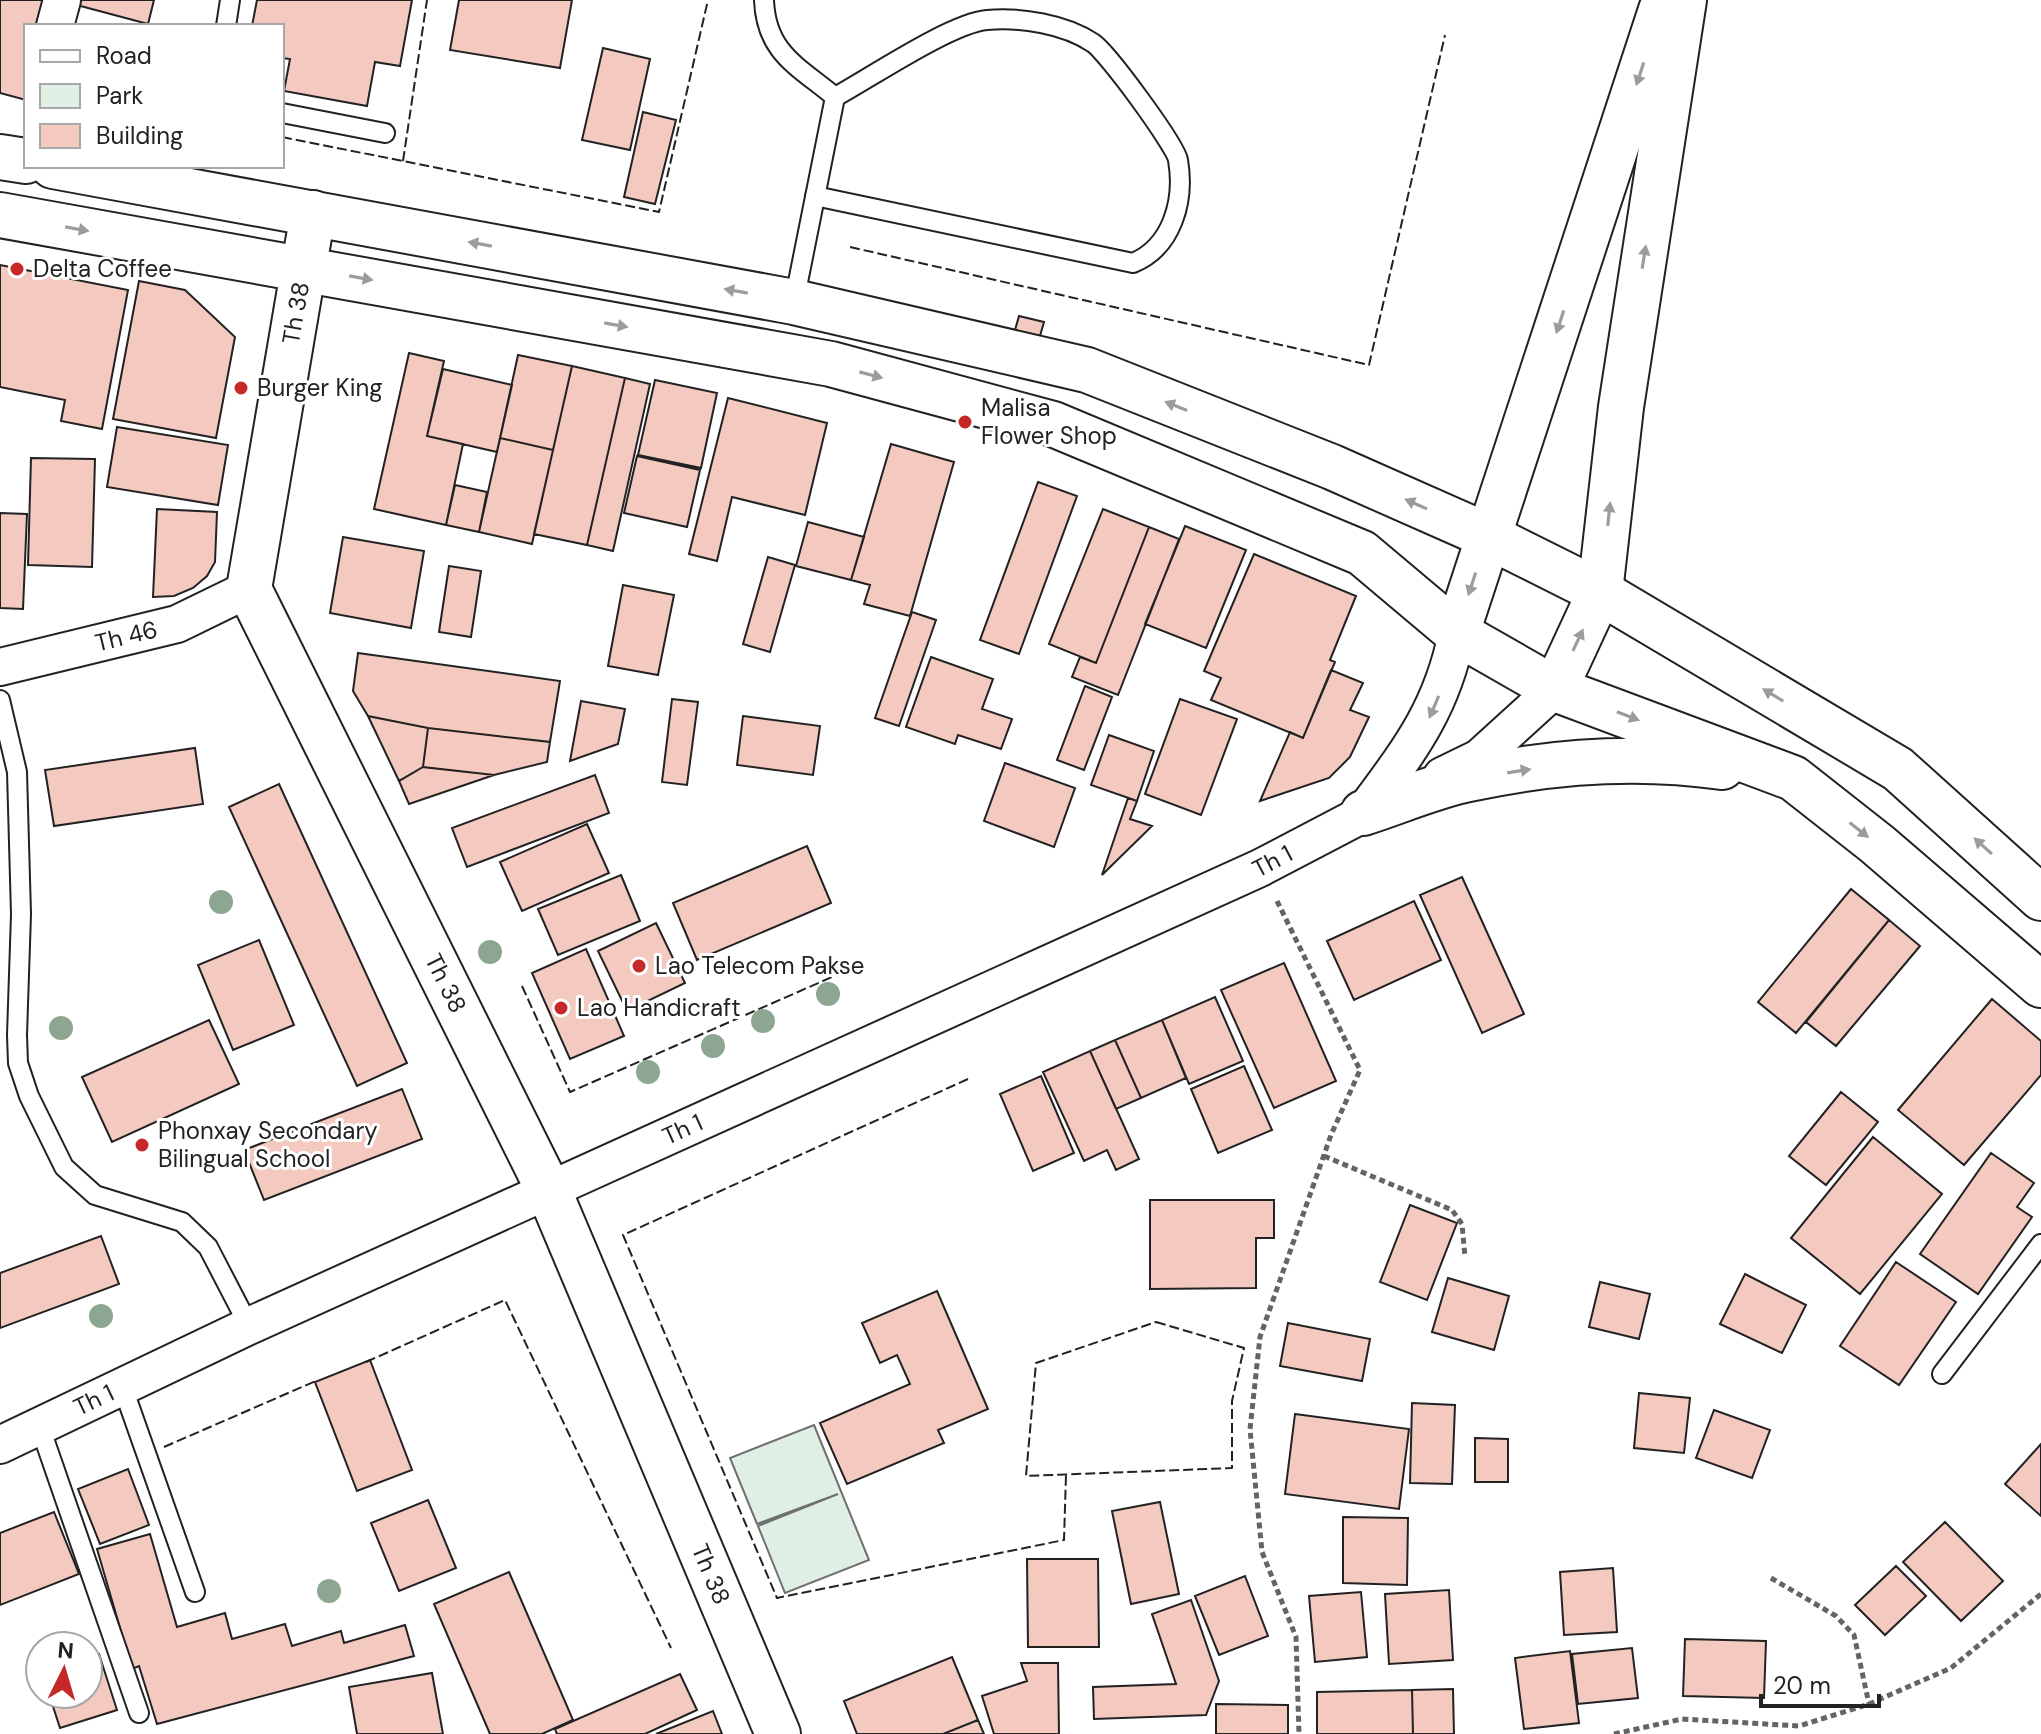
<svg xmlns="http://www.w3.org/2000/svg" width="2041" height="1734" viewBox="0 0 2041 1734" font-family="'DM Sans',sans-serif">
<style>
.green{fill:#e0efe3;stroke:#6f6f6f;stroke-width:2}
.building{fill:#f3c9c0;stroke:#222;stroke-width:2}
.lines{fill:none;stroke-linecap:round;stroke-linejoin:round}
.lane-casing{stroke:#222;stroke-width:22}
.street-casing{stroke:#222;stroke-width:40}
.secondary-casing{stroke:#222;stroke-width:48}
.highway-casing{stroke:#222;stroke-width:48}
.path{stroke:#646464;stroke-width:5;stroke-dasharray:6 4;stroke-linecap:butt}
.lane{stroke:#fff;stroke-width:18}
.street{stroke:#fff;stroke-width:36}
.secondary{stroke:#fff;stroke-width:44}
.highway{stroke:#fff;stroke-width:44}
.fence{stroke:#222;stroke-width:2;stroke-dasharray:10 4;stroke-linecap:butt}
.tree{fill:#8da692}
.oneway{fill:#9c9c9c}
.poi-dot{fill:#c62828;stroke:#fff;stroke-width:3}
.labels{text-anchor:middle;stroke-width:6;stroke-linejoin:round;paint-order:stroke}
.poi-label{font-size:24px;fill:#222;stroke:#fff;text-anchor:start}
.street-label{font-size:24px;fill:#222;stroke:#fff}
</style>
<rect width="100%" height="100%" fill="#fff"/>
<path class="green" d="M 814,1425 L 869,1560 L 785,1593 L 758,1526 L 838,1494 L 757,1524 L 730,1458 Z"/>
<path class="building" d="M 0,0 L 56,0 L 49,26 L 26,26 L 26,100 L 0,93 Z
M 74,0 L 154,0 L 148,24 L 73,4 Z
M 257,0 L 412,0 L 400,66 L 375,62 L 367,106 L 284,91 L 290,59 L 282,58 L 282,26 L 252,26 Z
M 459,0 L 572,0 L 560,68 L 450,50 Z
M 603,48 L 650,59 L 630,150 L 582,140 Z
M 643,112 L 676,120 L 655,204 L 624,197 Z
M 0,265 L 128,290 L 102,429 L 61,421 L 65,400 L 0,387 Z
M 139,281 L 185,290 L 235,337 L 216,438 L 113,419 Z
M 1019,316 L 1044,322 L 1040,336 L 1015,330 Z
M 409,353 L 444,361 L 427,436 L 463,444 L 446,525 L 374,509 Z
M 518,355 L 572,366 L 553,450 L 500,438 Z
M 572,366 L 625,378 L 587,545 L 534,534 Z
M 443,369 L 512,385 L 497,452 L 427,436 Z
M 625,378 L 650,384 L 613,551 L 587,545 Z
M 655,380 L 717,393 L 701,468 L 638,455 Z
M 728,398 L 827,423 L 805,515 L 732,497 L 717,561 L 689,554 Z
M 117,427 L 228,445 L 218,505 L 107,487 Z
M 500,438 L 553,450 L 532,544 L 479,532 Z
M 891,444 L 954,462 L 910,616 L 864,604 L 870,585 L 851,580 Z
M 637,456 L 700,470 L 687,527 L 624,513 Z
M 31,458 L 95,459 L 92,567 L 28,565 Z
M 1038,482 L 1077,496 L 1019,654 L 980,640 Z
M 455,485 L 487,492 L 479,532 L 446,525 Z
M 157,509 L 217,512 L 215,562 L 207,576 L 193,588 L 174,596 L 153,597 Z
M 1103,509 L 1149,527 L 1096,663 L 1049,644 Z
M 0,513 L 27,514 L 23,609 L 0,608 Z
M 808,522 L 864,537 L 851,580 L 796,566 Z
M 1185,526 L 1246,550 L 1206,648 L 1145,624 Z
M 1149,527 L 1179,539 L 1118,695 L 1072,677 L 1080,657 L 1096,663 Z
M 343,537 L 424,551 L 411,628 L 330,613 Z
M 1254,554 L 1356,596 L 1330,660 L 1335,662 L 1303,738 L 1211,700 L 1221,678 L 1204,671 Z
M 768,557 L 795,565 L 770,652 L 743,644 Z
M 449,566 L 481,571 L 471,637 L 439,632 Z
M 623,585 L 674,595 L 658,675 L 608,666 Z
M 912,612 L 936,620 L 899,726 L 875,718 Z
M 358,653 L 560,681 L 550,742 L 428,728 L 368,716 L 353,691 Z
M 931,657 L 993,679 L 982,709 L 1012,719 L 1001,749 L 958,735 L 955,744 L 906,727 Z
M 1331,670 L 1363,683 L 1350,710 L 1369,717 L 1350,757 L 1329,778 L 1260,801 L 1290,732 L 1303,738 Z
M 1085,686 L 1112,697 L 1084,770 L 1057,760 Z
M 672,699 L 698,702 L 687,785 L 662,782 Z
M 1180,699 L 1237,719 L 1201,815 L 1145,794 Z
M 581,701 L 625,709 L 618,744 L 570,761 Z
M 368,716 L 428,728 L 423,767 L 399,781 Z
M 743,716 L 820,726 L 813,775 L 737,765 Z
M 428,728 L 550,742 L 547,762 L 494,775 L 423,767 Z
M 1109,735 L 1154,751 L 1137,801 L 1091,785 Z
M 195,748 L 203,804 L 54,826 L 45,770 Z
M 1005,763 L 1075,788 L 1054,847 L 984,821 Z
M 423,767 L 494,775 L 409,804 L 399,781 Z
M 595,775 L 609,813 L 467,867 L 452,828 Z
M 279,784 L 407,1063 L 357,1086 L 229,807 Z
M 1128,798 L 1137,801 L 1130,819 L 1152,826 L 1102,875 Z
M 587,824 L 609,873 L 522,911 L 500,862 Z
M 807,846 L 831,903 L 697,960 L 673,903 Z
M 621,875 L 640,921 L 558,955 L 538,909 Z
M 1462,877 L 1524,1014 L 1482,1033 L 1420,895 Z
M 1851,889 L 1889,920 L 1796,1033 L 1758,1002 Z
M 1414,901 L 1441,960 L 1354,1000 L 1327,941 Z
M 1889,920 L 1920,946 L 1836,1046 L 1806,1022 Z
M 656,923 L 685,983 L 627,1011 L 598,951 Z
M 259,940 L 294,1025 L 233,1050 L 198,965 Z
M 586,949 L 624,1036 L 570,1059 L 532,973 Z
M 1284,963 L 1336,1081 L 1274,1108 L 1221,990 Z
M 1215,997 L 1243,1061 L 1189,1084 L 1162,1020 Z
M 1992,999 L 2041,1041 L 2041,1075 L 1964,1165 L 1898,1110 Z
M 209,1020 L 239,1084 L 112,1142 L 82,1077 Z
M 1162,1020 L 1186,1078 L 1141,1098 L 1115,1040 Z
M 1115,1040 L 1141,1098 L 1116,1109 L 1090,1051 Z
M 1090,1051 L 1139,1159 L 1116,1170 L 1107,1150 L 1084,1161 L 1043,1072 Z
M 1244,1066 L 1272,1130 L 1218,1153 L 1191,1089 Z
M 1041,1076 L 1074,1153 L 1033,1171 L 1000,1094 Z
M 402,1089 L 422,1139 L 264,1200 L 244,1150 Z
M 1841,1092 L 1878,1122 L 1826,1185 L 1789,1156 Z
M 1873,1137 L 1942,1194 L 1860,1294 L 1791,1238 Z
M 1991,1153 L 2034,1183 L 2017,1207 L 2032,1217 L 1978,1294 L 1920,1254 Z
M 1150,1200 L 1274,1200 L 1274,1238 L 1256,1238 L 1256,1288 L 1150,1289 Z
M 1410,1205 L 1457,1223 L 1427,1300 L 1380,1282 Z
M 101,1236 L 119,1284 L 0,1328 L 0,1273 Z
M 1896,1262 L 1956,1302 L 1899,1385 L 1840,1346 Z
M 1745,1274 L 1806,1305 L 1782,1353 L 1720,1324 Z
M 1448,1278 L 1509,1296 L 1494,1350 L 1432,1332 Z
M 1600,1282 L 1650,1294 L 1639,1339 L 1589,1327 Z
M 937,1291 L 988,1409 L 938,1430 L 944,1443 L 847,1484 L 820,1423 L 910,1384 L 897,1355 L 880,1363 L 862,1323 Z
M 1288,1323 L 1370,1339 L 1362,1381 L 1280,1366 Z
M 370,1360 L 412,1470 L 357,1491 L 315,1382 Z
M 1639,1393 L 1690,1398 L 1684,1453 L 1634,1448 Z
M 1412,1403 L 1455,1405 L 1452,1484 L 1410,1483 Z
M 1714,1410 L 1770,1430 L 1752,1478 L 1696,1458 Z
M 1295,1414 L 1409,1429 L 1399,1509 L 1285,1494 Z
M 1475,1438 L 1508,1439 L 1508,1482 L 1475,1482 Z
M 2041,1444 L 2041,1516 L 2005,1484 Z
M 128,1469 L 149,1525 L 100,1544 L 78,1489 Z
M 428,1500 L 456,1568 L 399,1591 L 371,1523 Z
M 1160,1502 L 1179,1594 L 1131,1604 L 1112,1511 Z
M 54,1512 L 79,1574 L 0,1605 L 0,1533 Z
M 1343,1517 L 1408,1518 L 1407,1585 L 1343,1583 Z
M 1945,1522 L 2003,1581 L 1961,1621 L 1903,1562 Z
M 150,1534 L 177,1627 L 225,1613 L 232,1639 L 285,1624 L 292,1646 L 341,1631 L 344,1643 L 405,1625 L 414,1656 L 157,1724 L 139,1666 L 132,1669 L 97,1549 Z
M 1027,1559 L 1098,1559 L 1099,1647 L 1028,1647 Z
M 1896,1566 L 1926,1596 L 1885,1635 L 1855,1605 Z
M 1613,1568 L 1617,1632 L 1564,1635 L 1560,1572 Z
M 509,1572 L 573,1720 L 542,1734 L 490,1734 L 434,1604 Z
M 1245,1576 L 1268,1636 L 1219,1655 L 1195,1596 Z
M 1449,1590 L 1453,1660 L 1389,1664 L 1385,1594 Z
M 1361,1592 L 1367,1657 L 1315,1662 L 1309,1596 Z
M 1191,1600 L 1219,1681 L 1206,1715 L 1094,1719 L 1093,1687 L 1176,1684 L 1152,1614 Z
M 1685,1639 L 1766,1641 L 1764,1698 L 1683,1696 Z
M 1632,1648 L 1638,1698 L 1578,1704 L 1572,1654 Z
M 1570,1651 L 1579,1723 L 1524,1729 L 1515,1658 Z
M 99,1654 L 117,1710 L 60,1728 L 49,1694 L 88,1694 L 88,1658 Z
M 952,1657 L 978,1720 L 943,1734 L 857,1734 L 844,1701 Z
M 1021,1663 L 1058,1663 L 1059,1734 L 994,1734 L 982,1696 L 1027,1681 Z
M 432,1673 L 443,1734 L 357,1734 L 349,1687 Z
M 680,1674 L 697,1710 L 645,1734 L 557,1734 L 555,1729 Z
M 1453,1689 L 1454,1734 L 1413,1734 L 1412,1690 Z
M 1412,1690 L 1413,1734 L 1317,1734 L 1317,1692 Z
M 1216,1704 L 1288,1705 L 1288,1734 L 1216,1734 Z
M 713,1711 L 722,1734 L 656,1734 Z
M 978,1720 L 984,1734 L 943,1734 Z"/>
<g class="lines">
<defs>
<path id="lane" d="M 764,0 C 766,53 798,66 835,97
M 226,26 L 230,0
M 282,113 L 385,133
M 794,302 L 835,97 C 870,78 951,23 987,20 C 1020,17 1065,24 1093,43 C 1107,52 1176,146 1178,160 C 1185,201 1172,247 1133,263 L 815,196
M 0,700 L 17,772 L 21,914 L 17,1035 L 18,1063 L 29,1096 L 64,1167 L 95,1195 L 182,1222 L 208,1247 L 249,1326
M 1942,1374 L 2041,1244
M 123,1388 L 195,1592
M 40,1427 L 139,1713"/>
<g id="street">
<path d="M 55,26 L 62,0"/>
<path id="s1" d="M 0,667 L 177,624 L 249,589"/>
<path d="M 1442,776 L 1479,758 L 1555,689"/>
<path d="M 1363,813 C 1408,752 1442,710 1457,633"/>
<path id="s2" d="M 0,1445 L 249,1326 L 1260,868 L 1388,801"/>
</g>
<g id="secondary">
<path id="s3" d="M 313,213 L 249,589 L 549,1191 L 778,1734"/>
<path d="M 1457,633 L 1661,10"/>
<path d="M 1555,689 L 1600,592 L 1621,407 L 1684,0"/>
</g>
<path id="highway" d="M 0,157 L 26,161
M 53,166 L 794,302 L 1087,370 L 1332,467 L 1488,536 L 1600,592 L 1898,769 L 2041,898
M 0,215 L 831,364 L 1053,424 L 1362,553 L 1457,633 L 1555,689 L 1793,778 L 1877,844 L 2041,985
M 1363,813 C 1398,802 1434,786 1469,779 C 1552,761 1638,755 1722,767"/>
</defs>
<use href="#lane" class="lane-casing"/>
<use href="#street" class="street-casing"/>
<use href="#secondary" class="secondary-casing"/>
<use href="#highway" class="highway-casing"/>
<path class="path" d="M 1277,901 L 1360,1070 L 1331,1135 L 1260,1337 L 1250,1429 L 1262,1552 L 1296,1637 L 1299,1734
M 1324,1156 L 1452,1210 L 1462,1224 L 1465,1257
M 1771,1578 L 1836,1616 L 1854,1635 L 1869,1704
M 1614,1734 L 1682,1719 L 1799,1726 L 1869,1704 L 1951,1668 L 2041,1594"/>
<use href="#lane" class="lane"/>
<use href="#street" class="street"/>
<use href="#secondary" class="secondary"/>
<use href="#highway" class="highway"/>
<path class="fence" d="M 282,137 L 659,212 L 708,0
M 403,161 L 427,0
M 850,247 L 1369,365 L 1445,35
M 522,986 L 570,1092 L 832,977
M 968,1079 L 623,1235 L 777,1598 L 1064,1540 L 1066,1475
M 1156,1322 L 1244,1348 L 1232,1401 L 1232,1468 L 1026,1476 L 1036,1363 Z
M 366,1362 L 505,1300 L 671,1648
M 164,1447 L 318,1380"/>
</g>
<g class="tree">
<circle cx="221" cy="902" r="12"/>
<circle cx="490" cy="952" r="12"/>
<circle cx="828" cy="994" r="12"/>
<circle cx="763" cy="1021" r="12"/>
<circle cx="61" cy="1028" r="12"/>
<circle cx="713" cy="1046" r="12"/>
<circle cx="648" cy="1072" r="12"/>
<circle cx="101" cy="1316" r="12"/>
<circle cx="329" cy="1591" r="12"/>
</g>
<defs><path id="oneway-solid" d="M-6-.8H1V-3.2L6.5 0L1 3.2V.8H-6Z" transform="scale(2)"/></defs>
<g class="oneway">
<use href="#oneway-solid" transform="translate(1640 74) rotate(108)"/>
<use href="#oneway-solid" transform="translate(77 229) rotate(10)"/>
<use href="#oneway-solid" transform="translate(480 244) rotate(-170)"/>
<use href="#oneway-solid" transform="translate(1644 257) rotate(-81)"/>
<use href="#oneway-solid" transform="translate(361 278) rotate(10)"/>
<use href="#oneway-solid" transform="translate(736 291) rotate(-170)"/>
<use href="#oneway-solid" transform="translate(1560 322) rotate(108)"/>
<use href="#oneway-solid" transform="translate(616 325) rotate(10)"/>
<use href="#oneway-solid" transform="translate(871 375) rotate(15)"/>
<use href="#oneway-solid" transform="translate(1176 406) rotate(-158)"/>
<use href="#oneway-solid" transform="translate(1416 504) rotate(-156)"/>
<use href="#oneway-solid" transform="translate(1609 514) rotate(-84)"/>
<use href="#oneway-solid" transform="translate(1472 584) rotate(108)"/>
<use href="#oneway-solid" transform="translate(1578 640) rotate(-65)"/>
<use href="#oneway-solid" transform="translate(1773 695) rotate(-149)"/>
<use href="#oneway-solid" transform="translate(1434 707) rotate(113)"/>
<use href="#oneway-solid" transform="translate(1628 716) rotate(21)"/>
<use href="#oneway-solid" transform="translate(1519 771) rotate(-9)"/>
<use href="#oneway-solid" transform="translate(1859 830) rotate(38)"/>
<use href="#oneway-solid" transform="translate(1983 846) rotate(-138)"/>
</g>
<g class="poi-dot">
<circle cx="17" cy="269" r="8"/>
<circle cx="241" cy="388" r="8"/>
<circle cx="965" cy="422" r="8"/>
<circle cx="639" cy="966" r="8"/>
<circle cx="561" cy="1008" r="8"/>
<circle cx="142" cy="1145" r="8"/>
</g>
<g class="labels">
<g class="poi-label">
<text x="33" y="277">Delta Coffee</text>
<text x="257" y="396">Burger King</text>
<text x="981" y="416">Malisa<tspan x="981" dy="28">Flower Shop</tspan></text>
<text x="655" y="974">Lao Telecom Pakse</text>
<text x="577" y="1016">Lao Handicraft</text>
<text x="158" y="1139">Phonxay Secondary<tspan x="158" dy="28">Bilingual School</tspan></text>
</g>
<g class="street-label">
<text transform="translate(296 313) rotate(-80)" y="8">Th 38</text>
<text dy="8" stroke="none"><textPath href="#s1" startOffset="130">Th 46</textPath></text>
<text dy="8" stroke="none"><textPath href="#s2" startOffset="1400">Th 1</textPath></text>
<text dy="8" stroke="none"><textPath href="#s3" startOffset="822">Th 38</textPath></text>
<text dy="8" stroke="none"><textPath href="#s2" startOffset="752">Th 1</textPath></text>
<text dy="8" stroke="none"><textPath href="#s2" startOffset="104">Th 1</textPath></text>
<text dy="8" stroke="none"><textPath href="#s3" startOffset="1470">Th 38</textPath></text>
</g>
</g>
<rect x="24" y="24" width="260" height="144" fill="#ffffff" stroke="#a7a7a7" stroke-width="2"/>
<rect x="40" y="50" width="40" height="12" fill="#ffffff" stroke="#a7a7a7" stroke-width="2"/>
<text x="96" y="64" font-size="24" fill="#222222">Road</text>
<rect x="40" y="84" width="40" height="24" fill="#e0efe3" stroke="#a7a7a7" stroke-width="2"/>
<text x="96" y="104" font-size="24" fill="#222222">Park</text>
<rect x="40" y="124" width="40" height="24" fill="#f3c9c0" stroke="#a7a7a7" stroke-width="2"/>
<text x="96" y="144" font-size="24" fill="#222222">Building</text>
<g transform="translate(64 1670) rotate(5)"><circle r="38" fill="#ffffff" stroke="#a7a7a7" stroke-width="2"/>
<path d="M0-6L14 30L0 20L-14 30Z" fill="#c62828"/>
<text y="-12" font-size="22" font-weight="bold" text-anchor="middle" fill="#222222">N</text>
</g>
<path d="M1761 1694v12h118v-12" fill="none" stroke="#222222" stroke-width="4"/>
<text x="1773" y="1694" font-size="24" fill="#222222" stroke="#ffffff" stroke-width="6" paint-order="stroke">20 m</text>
</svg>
